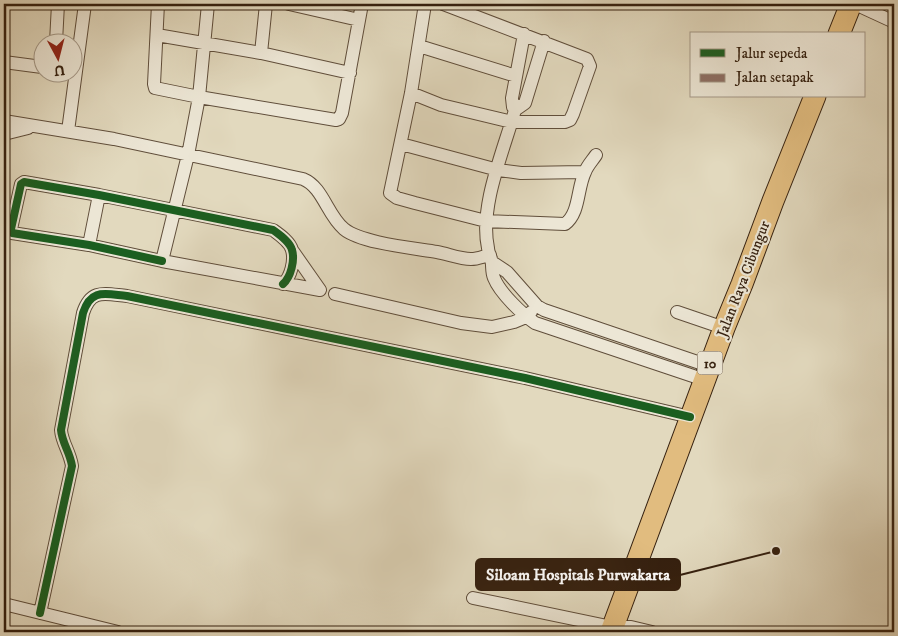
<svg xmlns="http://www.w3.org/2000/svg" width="898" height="636" viewBox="0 0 898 636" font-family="'IM FELL DW Pica',serif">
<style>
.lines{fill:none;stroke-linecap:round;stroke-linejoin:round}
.minor-casing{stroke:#604e3b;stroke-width:14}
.trunk-casing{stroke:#35200f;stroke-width:23}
.minor{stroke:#ece6d5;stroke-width:12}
.trunk{stroke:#e1bc7f;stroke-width:21}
.quiet{stroke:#8d6e63;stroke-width:6;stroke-dasharray:12 6;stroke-linecap:butt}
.cycleway-casing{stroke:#ece6d5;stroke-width:11}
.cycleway{stroke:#1b5e20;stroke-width:8}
.labels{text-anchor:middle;stroke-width:4.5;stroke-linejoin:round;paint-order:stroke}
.shield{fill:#ece6d5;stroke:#6c5b4a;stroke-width:1}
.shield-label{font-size:14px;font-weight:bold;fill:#35200f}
.street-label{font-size:15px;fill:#35200f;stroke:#ece6d5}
.leader{fill:none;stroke:#35200f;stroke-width:2}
.callout-dot{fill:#35200f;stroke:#ece6d5;stroke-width:2}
.callout{fill:#35200f;stroke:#35200f;stroke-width:2}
.callout-label{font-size:16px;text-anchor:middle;font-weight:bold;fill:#fff}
</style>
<rect width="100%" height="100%" fill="#e2d9be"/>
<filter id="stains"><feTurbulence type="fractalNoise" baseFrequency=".004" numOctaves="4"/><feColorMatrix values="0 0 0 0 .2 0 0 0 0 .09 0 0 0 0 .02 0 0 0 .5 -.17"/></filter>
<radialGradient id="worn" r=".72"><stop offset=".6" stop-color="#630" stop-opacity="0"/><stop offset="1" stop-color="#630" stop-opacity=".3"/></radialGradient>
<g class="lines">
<defs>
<path id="minor" d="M 158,4 L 154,84 L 155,88 L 199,97 L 336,120 L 339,119 L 342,113 L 362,4
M 208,4 L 199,97 L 188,155 L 162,261 L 320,290 L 292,250
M 289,4 L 359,20
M 425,4 L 411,93 L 390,193 L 397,198 L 415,203 L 486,221 L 565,224 C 580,213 577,188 585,172 C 587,166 592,161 596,155
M 855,4 L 894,22
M 524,34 L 512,98 L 513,107 L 515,110 C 504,150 479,206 488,248 C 488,252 490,255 491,259 C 493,265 491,271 494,278 C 500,293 522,314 535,323 L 705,380
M 157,35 L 261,53 L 350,73
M 56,42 L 58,4
M 419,46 L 516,76
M 261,53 L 266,4
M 4,62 L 42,67
M 411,93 L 441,105 L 512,122 L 565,122 L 570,120 L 573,114 L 590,66 L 587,59 L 443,4
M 515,110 L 525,103 L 544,41
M 4,121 L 114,139 L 303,179 C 323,187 327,215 344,229 C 361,243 413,248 437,252 C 448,254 460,259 471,259 C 478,259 484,256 490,255
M 68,131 L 85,4
M 4,134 L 28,128
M 401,144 L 498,170 L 521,173 L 584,172
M 89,245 L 99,195
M 162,261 L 89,245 L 12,233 L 11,229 L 21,184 L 24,182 L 99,195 L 273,230 C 280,235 290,242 292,250 C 295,260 291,277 283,284
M 492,262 L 507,272 L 537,306 L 544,310 L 709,366
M 335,294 L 461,323 L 492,327 L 514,322 L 526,317 L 531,312
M 677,312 L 724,328
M 473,598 L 612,627 L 631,627 L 652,632
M 4,604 L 118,632
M 40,613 L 72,466 C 70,452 62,443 61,430 L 83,313 C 91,288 105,294 127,296 L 525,378 L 690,417"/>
<path id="trunk" d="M 839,34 L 851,4
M 611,632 L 724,328 L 742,284 L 773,201 L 815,96"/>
</defs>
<use href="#minor" class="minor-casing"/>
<use href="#trunk" class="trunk-casing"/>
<use href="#minor" class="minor"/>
<use href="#trunk" class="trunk"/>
<path class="quiet" d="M 894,66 L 892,72 L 894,77"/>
<defs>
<path id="cycleway" d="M 162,261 L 89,245 L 12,233 L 11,229 L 21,184 L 24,182 L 99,195 L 273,230 C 280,235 290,242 292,250 C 295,260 291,277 283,284
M 40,613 L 72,466 C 70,452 62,443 61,430 L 83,313 C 91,288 105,294 127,296 L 525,378 L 690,417"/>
</defs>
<use href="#cycleway" class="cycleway-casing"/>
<use href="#cycleway" class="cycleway"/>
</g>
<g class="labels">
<rect class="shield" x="697.5" y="351.5" width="25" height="23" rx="4"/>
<g class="shield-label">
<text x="710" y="368">10</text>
</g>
<g class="street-label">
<text transform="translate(743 279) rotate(-69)" y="5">Jalan Raya Cibungur</text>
</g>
</g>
<path class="leader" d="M776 551L680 575"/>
<circle class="callout-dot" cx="776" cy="551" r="5"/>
<rect class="callout" x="476" y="559" width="204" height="31" rx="5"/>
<g class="callout-label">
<text x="578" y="580">Siloam Hospitals Purwakarta</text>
</g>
<rect width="898" height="636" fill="none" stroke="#e2d9be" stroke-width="20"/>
<rect x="5" y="5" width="888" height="626" fill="none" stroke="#35200f" stroke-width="2.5"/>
<rect x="10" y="10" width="878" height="616" fill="none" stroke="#35200f"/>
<rect x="690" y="32" width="175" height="65" fill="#ece6d5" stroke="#a39786"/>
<rect x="700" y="49" width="25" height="8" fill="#1b5e20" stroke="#a39786"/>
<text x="736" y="58" font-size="15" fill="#35200f">Jalur sepeda</text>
<rect x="700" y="74" width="25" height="8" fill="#8d6e63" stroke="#a39786"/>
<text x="736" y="82" font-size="15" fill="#35200f">Jalan setapak</text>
<g transform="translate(58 58) rotate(173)"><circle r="24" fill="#ece6d5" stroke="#a39786"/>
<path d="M0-4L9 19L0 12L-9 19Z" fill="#8f2418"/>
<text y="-8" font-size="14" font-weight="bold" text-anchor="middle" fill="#35200f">U</text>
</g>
<rect width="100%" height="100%" filter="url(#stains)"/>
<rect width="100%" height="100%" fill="url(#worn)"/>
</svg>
